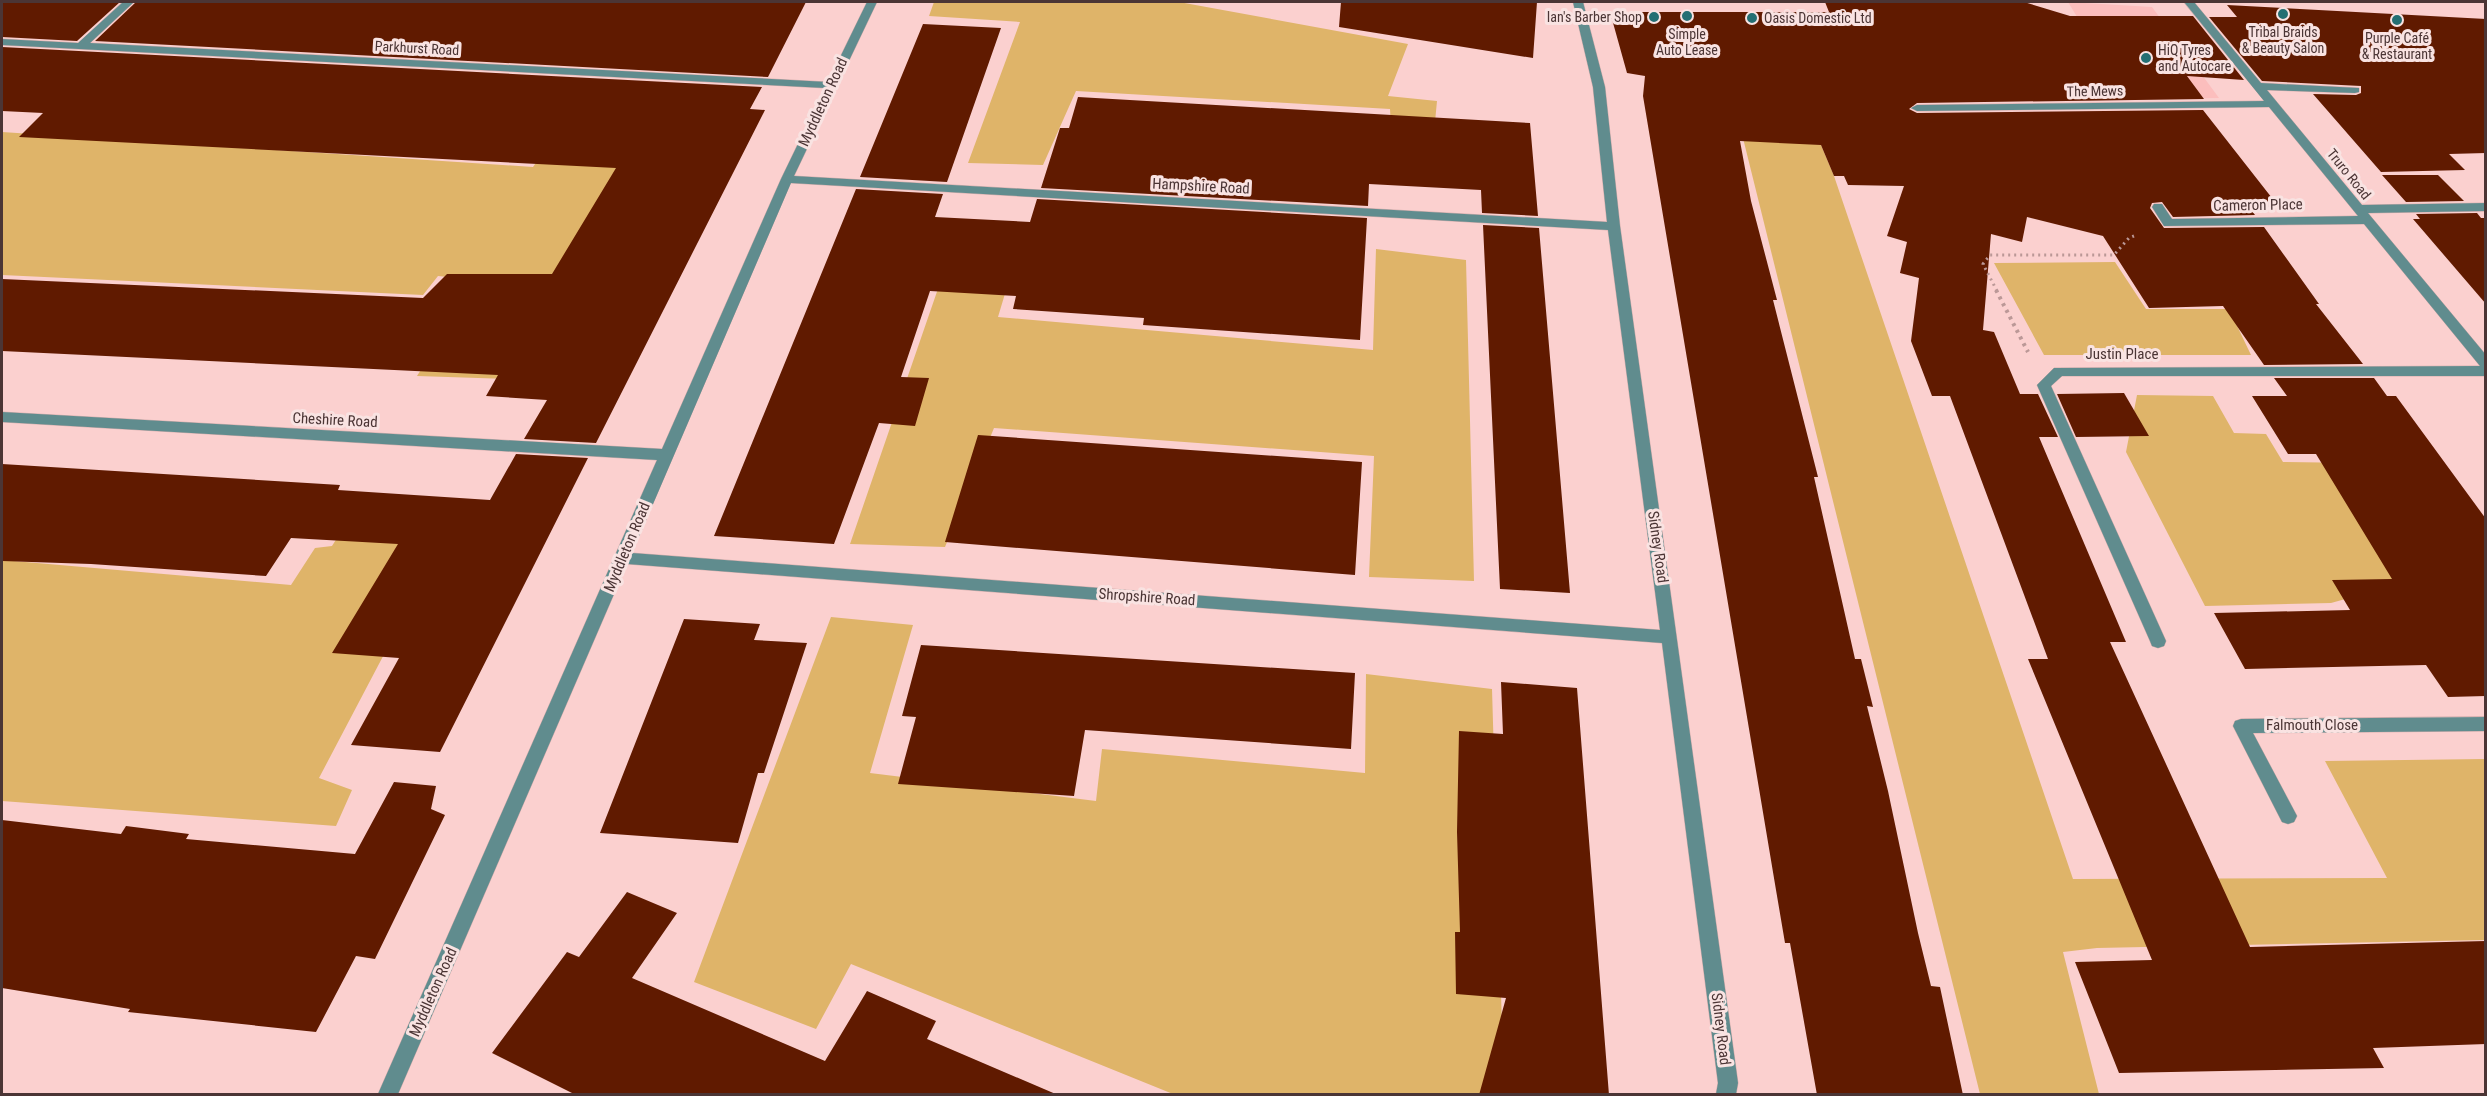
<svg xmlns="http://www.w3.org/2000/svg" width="2487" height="1096" viewBox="0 0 2487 1096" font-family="'Roboto Condensed',sans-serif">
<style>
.built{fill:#fcbebd}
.green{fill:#dfb469}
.building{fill:#601a00}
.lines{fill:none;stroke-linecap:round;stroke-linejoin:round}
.minor-casing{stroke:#d4aead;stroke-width:1}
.path-far1{stroke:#bb9897;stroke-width:3;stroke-dasharray:2 4;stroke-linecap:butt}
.path{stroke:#bb9897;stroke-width:4;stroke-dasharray:3 4.5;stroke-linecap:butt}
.minor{fill:#608c8e;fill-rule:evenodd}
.poi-dot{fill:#246f73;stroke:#f9e3e2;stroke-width:2}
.labels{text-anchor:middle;stroke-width:6;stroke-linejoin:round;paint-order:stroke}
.far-poi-label{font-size:14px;fill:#4b3535;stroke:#f9e3e2}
.far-street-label{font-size:14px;fill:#4b3535;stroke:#f9e3e2}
.street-label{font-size:15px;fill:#4b3535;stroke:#f9e3e2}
</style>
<rect width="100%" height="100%" fill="#fbd0cf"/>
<path class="built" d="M 2068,2 L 2152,7 L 2219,98 L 2144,99 L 2093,43 Z"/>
<path class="green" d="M 934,2 L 1179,2 L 1408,44 L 1388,96 L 1437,101 L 1433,143 L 1392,142 L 1390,109 L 1076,91 L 1043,165 L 968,163 L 1020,22 L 929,16 Z
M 658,121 L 509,379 L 417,376 L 477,280 L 438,276 L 423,295 L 2,275 L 2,132 L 533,167 L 548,145 Z
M 1739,122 L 1816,133 L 1834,176 L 2073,879 L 2387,878 L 2325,761 L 2485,759 L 2485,940 L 2097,948 L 2063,952 L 2099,1094 L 1980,1094 Z
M 961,222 L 1025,227 L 998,317 L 1373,350 L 1376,249 L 1466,260 L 1474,581 L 1369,577 L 1374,456 L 994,428 L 945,547 L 850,544 Z
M 2115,262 L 2146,309 L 2229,309 L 2251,355 L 2044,355 L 1994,263 Z
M 2137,395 L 2213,396 L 2234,433 L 2266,434 L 2283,462 L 2358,463 L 2432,575 L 2331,603 L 2205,606 L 2126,452 Z
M 365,494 L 461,508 L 319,778 L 352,790 L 336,826 L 2,801 L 2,560 L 291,585 L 315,548 L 332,546 Z
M 831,617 L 913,625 L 870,773 L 1096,801 L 1102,749 L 1365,773 L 1366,674 L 1492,689 L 1504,1094 L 1173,1094 L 851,964 L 816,1029 L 694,982 Z"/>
<path class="building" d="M 2,2 L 120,2 L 77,41 L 2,37 Z
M 136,2 L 806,2 L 768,77 L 95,41 Z
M 1341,2 L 1537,2 L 1533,58 L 1339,27 Z
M 1825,2 L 2024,2 L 2070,16 L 2193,16 L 2244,80 L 2187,76 L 2204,99 L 1917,103 L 1909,109 L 1917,113 L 2203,110 L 2279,207 L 2249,207 L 2255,215 L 2173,217 L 2162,202 L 2152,203 L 2150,208 L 2164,228 L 2264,227 L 2319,304 L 2316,304 L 2363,364 L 2264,365 L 2223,306 L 2149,308 L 2103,236 L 2027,217 L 2022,242 L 1991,234 L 1983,330 L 1994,332 L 2020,394 L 2038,394 L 2058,437 L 2039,437 L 2126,642 L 2110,642 L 2250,947 L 2486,941 L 2486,1044 L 2373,1048 L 2384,1068 L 2119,1073 L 2075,962 L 2152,960 L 2028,659 L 2048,659 L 1950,396 L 1932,396 L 1911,341 L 1919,278 L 1900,273 L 1907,242 L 1887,236 L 1904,186 L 1848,185 L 1844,176 L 1834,176 L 1821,145 L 1740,141 L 1751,201 L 1777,300 L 1773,300 L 1818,477 L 1814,477 L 1855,659 L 1861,659 L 1873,707 L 1867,706 L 1888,791 L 1918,933 L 1931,986 L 1940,987 L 1963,1095 L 1817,1095 L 1790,943 L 1785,943 L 1776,890 L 1643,96 L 1645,76 L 1627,73 L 1610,12 L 1829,12 Z
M 2227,5 L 2486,19 L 2486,153 L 2449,154 L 2465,170 L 2381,172 L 2313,94 L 2356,95 L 2361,93 L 2361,86 L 2262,81 L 2209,17 L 2237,17 Z
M 923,24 L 1001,28 L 947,182 L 860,177 Z
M 2,47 L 762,87 L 750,109 L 765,110 L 596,443 L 524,439 L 547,400 L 486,396 L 498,375 L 2,351 L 2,279 L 423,298 L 447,274 L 552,274 L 616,168 L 19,137 L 43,113 L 2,111 Z
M 1078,97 L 1530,123 L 1538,216 L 1482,213 L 1481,190 L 1369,184 L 1368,206 L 1041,188 L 1060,128 L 1069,128 Z
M 2382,175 L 2438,175 L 2464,201 L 2406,202 Z
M 856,189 L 943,194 L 935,217 L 1030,222 L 1037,199 L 1367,218 L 1360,340 L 1143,325 L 1144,318 L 1013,309 L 1016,296 L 930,291 L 901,377 L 929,378 L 915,426 L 879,423 L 834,544 L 714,536 Z
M 2477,213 L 2481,218 L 2486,218 L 2486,304 L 2413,219 L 2420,219 L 2416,214 Z
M 1483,225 L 1539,228 L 1570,593 L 1500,589 Z
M 2274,378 L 2374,378 L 2387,396 L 2396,396 L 2486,519 L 2486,696 L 2448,697 L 2426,665 L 2245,669 L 2214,613 L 2350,610 L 2332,580 L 2392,579 L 2316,454 L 2288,454 L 2252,396 L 2287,396 Z
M 2124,393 L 2149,436 L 2076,437 L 2057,394 Z
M 978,435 L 1362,462 L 1355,575 L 945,542 Z
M 516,454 L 588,458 L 440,752 L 351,745 L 399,658 L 332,653 L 398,544 L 291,538 L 266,576 L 91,564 L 2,561 L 2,464 L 340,485 L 338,490 L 490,500 Z
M 684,619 L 760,624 L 754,640 L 807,643 L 764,773 L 758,773 L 738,843 L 600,833 Z
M 921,645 L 1355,673 L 1351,749 L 1085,730 L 1074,796 L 898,784 L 916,717 L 902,716 Z
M 1501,682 L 1577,688 L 1609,1095 L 1479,1095 L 1506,998 L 1456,994 L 1455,932 L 1460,932 L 1457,832 L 1459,731 L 1503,734 Z
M 394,782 L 436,786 L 431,809 L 445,815 L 375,959 L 356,956 L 316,1032 L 128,1012 L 130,1009 L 2,988 L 2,820 L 121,834 L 126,826 L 189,834 L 186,839 L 355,854 Z
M 627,892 L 677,913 L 632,978 L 825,1061 L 867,991 L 936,1021 L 927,1039 L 1058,1095 L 576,1095 L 492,1053 L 567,952 L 579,957 Z"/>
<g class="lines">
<defs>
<path id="minor" d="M 123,2 L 134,2 L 90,43 L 828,82 L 867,2 L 877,2 L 794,176 L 1607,222 L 1593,87 L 1573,2 L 1583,2 L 1605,87 L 1620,226 L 1738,1083 L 1736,1094 L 1716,1094 L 1718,1083 L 1662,643 L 627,564 L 398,1094 L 378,1094 L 657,460 L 2,422 L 2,412 L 662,449 L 781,179 L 825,88 L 2,45 L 2,39 L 78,43 ZM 791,183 L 1608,230 L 1660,630 L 632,553 Z
M 2184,2 L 2194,2 L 2261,83 L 2359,88 L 2359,92 L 2355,93 L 2267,90 L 2362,205 L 2486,203 L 2486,211 L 2368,213 L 2486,355 L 2486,376 L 2062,376 L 2051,386 L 2166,641 L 2164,646 L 2158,648 L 2152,646 L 2150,641 L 2037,385 L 2054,368 L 2480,366 L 2364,224 L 2164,226 L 2152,207 L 2154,204 L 2162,204 L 2172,219 L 2358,216 L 2269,107 L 1917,111 L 1911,108 L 1917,105 L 2264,101 Z
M 2486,717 L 2486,731 L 2253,733 L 2297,816 L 2294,822 L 2288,824 L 2282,822 L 2233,726 L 2235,721 L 2241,719 Z"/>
</defs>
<use href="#minor" class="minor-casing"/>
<path class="path-far1" d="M 1997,291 L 1983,264 L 1990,255 L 2114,255 L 2129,238 L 2134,236"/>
<path class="path" d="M 1996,290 L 2028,352"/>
<use href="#minor" class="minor"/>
</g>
<g class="poi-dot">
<circle cx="2283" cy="14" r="6"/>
<circle cx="1687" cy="16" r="6"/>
<circle cx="1654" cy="17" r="6"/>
<circle cx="1752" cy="18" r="6"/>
<circle cx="2397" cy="20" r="6"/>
<circle cx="2146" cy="58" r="6"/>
</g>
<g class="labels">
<g class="far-poi-label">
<text x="1642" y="22" text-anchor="end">Ian's Barber Shop</text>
<text x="1764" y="23" text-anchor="start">Oasis Domestic Ltd</text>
<text x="2283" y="37">Tribal Braids<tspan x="2283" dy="16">&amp; Beauty Salon</tspan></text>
<text x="1687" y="39">Simple<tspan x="1687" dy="16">Auto Lease</tspan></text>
<text x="2397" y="43">Purple Café<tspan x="2397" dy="16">&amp; Restaurant</tspan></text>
<text x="2158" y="55" text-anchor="start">HiQ Tyres<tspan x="2158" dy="16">and Autocare</tspan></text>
</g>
<g class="far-street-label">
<text transform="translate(417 48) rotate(3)" y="5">Parkhurst Road</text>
<text transform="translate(2095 91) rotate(-1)" y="5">The Mews</text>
<text transform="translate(2349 174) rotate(51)" y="5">Truro Road</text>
</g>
<g class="street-label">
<text transform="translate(823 102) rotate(-65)" y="5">Myddleton Road</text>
<text transform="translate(1201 186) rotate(3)" y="5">Hampshire Road</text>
<text transform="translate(2258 205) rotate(-1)" y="5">Cameron Place</text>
<text x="2122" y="359">Justin Place</text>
<text transform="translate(335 420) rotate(3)" y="5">Cheshire Road</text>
<text transform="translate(627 547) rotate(-67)" y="5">Myddleton Road</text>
<text transform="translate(1658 547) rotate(82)" y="5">Sidney Road</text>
<text transform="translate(1147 597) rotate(4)" y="5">Shropshire Road</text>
<text x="2312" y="730">Falmouth Close</text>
<text transform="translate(433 992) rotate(-66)" y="5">Myddleton Road</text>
<text transform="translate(1721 1029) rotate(83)" y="5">Sidney Road</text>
</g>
</g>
<rect width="2487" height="1096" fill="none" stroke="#4b3535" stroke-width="6"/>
</svg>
